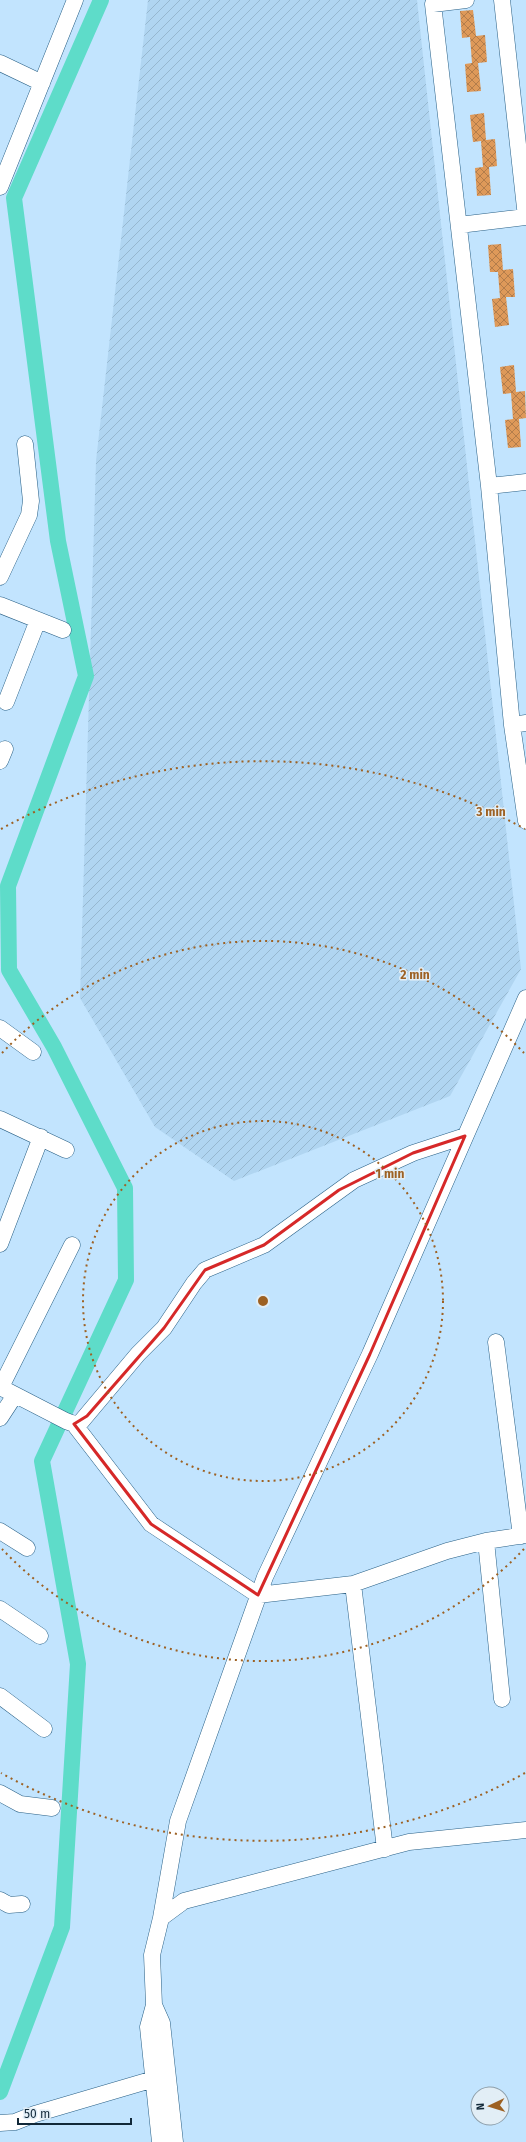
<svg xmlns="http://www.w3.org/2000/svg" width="526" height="2142" viewBox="0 0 526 2142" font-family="'Fira Sans',sans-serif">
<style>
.industrial{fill:url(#industrial-furrows)}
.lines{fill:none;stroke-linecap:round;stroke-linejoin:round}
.canal{stroke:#5edcc9;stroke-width:16}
.building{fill:url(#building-cross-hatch)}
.minor-casing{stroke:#296086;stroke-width:17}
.minor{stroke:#fff;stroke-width:16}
.marked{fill:none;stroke:#d62828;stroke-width:3;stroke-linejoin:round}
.ring{fill:none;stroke:#9d6123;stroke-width:2;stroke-dasharray:2 4}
.centre{fill:#9d6123;stroke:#e2eef6;stroke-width:2}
.ring-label{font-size:12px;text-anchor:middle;font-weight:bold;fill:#9d6123;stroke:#e2eef6;stroke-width:3;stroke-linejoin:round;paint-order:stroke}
</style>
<defs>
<pattern id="industrial-furrows" width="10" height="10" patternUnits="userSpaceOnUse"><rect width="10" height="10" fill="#b0d5f1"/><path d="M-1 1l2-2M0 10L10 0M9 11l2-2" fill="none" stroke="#96b7cf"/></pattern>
<pattern id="building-cross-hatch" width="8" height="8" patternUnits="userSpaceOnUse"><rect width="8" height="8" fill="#de9959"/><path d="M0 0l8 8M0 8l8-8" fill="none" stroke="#b37d4b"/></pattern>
</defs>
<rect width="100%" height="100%" fill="#c2e4fe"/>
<path class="industrial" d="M 148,0 L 417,0 L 521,969 L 450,1096 L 234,1181 L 155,1127 L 80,998 L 96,461 Z"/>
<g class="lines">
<path class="canal" d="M 0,2092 L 62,1927 L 78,1664 L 42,1461 L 126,1280 L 125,1188 L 54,1047 L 9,970 L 8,886 L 86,676 L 58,541 L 14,198 L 101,0"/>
</g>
<path class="building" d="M 473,10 L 476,36 L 485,35 L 487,62 L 478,63 L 481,91 L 467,92 L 465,64 L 472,63 L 470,37 L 462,38 L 460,11 Z
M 484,113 L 486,140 L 495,139 L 497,166 L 489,167 L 491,195 L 477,196 L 475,168 L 483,167 L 481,141 L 473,142 L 470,115 Z
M 501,244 L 503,270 L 513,269 L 515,297 L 506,297 L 509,325 L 495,327 L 492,299 L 500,298 L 498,272 L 490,272 L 488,245 Z
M 514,365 L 516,392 L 525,391 L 526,418 L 519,419 L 521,447 L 508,448 L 505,420 L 513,419 L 511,393 L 503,394 L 500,367 Z"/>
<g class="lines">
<defs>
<path id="minor" d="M 466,0 L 433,4 L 489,486 L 512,725 L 526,821
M 502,0 L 526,217
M 0,63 L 42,83
M 0,187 L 75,0
M 459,225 L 526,217
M 489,486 L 526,482
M 0,577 L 29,515 L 31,501 L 25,444
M 0,605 L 63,630
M 6,702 L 38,620
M 512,725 L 526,723
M 0,761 L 5,749
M 0,1028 L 33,1052
M 0,1119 L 66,1150
M 0,1244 L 41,1137
M 496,1342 L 521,1536
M 0,1387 L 66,1421 L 74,1424 L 80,1423 L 138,1354 L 164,1328 L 194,1283 L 205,1270 L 264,1245 L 354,1180 L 413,1153 L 465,1136
M 1,1387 L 72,1245
M 0,1418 L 15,1395
M 74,1424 L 151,1524 L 258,1595 L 353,1584 L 447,1551 L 486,1541 L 526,1535
M 0,1531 L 27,1548
M 486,1541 L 502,1699
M 353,1584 L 385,1849
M 0,1609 L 40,1636
M 0,1696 L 44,1729
M 0,1793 L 20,1804 L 52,1808
M 0,1900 L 9,1905 L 22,1904
M 161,1918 L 178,1821 L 265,1577 L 370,1354 L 526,998
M 154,2005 L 162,2023 L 175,2142
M 0,2123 L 15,2122 L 35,2114 L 154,2079
M 160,2142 L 148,2027 L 154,2005 L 152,1955 L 161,1918 L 184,1901 L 409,1842 L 526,1830"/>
</defs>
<use href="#minor" class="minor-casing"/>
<use href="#minor" class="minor"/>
</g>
<path class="marked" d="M 465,1136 L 370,1354 L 258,1595 L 151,1524 L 74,1424 L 87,1416 L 164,1328 L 205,1270 L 264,1245 L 339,1190 L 413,1153 Z"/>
<g class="ring">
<circle cx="263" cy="1301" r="180"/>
<path d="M524 1549A360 360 0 0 1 2 1549M2 1053A360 360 0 0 1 524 1053"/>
<path d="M525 1773A540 540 0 0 1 1 1773M1 829A540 540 0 0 1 525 829"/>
</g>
<circle cx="263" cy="1301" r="6" class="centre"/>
<g class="ring-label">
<text x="491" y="816">3 min</text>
<text x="415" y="979">2 min</text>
<text x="390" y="1178">1 min</text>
</g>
<g transform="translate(490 2106) rotate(266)"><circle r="19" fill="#e2eef6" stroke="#8e9faa"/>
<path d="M0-3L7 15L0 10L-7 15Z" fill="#9d6123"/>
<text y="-6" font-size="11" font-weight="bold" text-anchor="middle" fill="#112838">N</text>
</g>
<path d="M18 2118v6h113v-6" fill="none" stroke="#112838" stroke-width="2"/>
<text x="24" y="2118" font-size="12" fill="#112838" stroke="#e2eef6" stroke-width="3" paint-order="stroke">50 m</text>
</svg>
